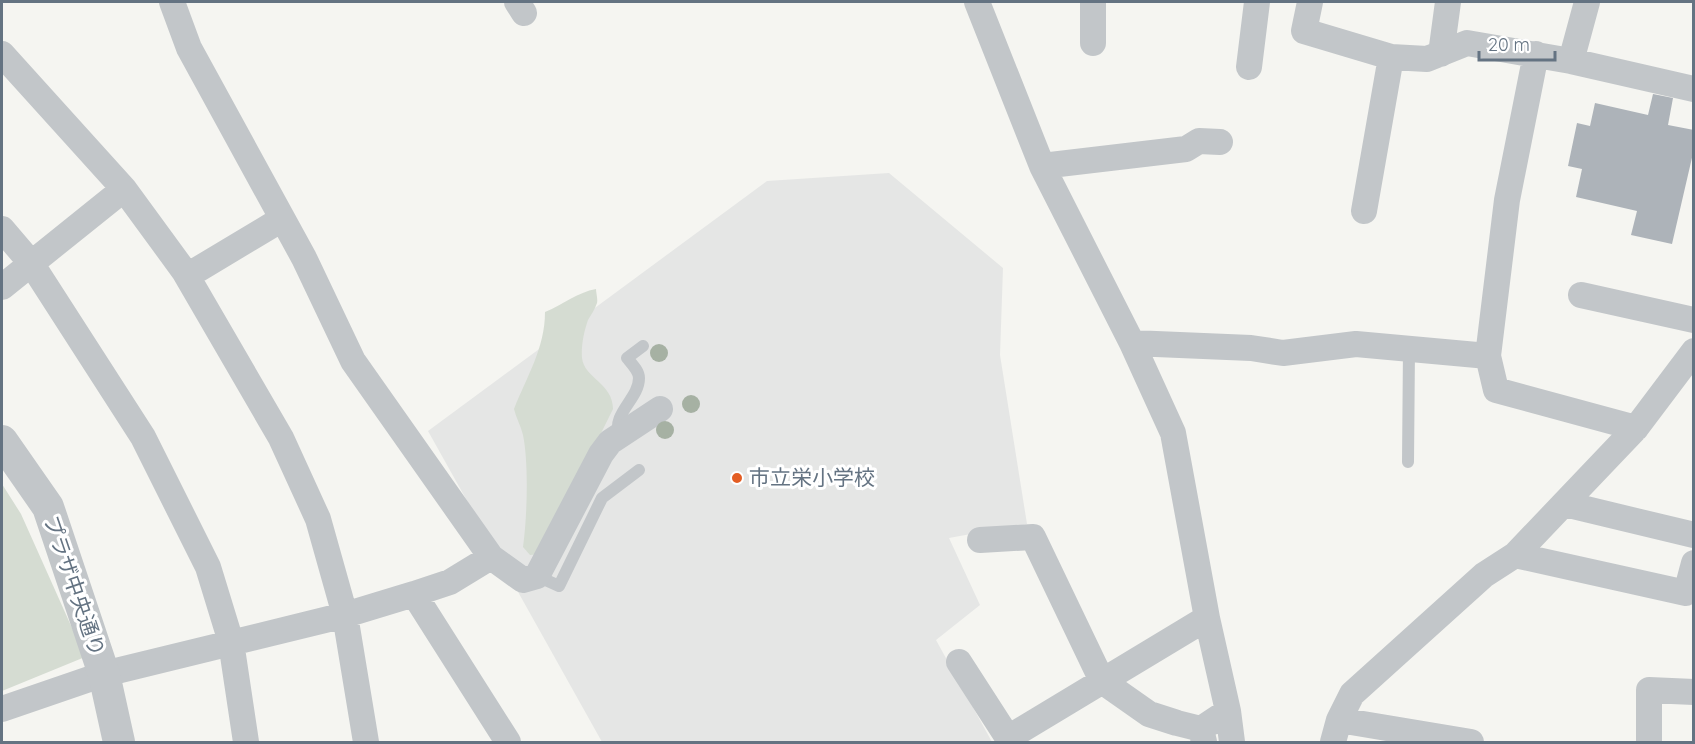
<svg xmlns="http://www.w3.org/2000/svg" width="1695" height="744" viewBox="0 0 1695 744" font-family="Quicksand,'Noto Sans JP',sans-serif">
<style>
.built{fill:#e5e6e5}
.green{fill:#d5dcd2}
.building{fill:#adb3b9}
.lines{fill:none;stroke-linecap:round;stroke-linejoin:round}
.service{stroke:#c2c6c9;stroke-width:12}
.minor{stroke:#c2c6c9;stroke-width:26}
.tertiary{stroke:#c2c6c9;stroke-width:32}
.tree{fill:#a6b1a3}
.poi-dot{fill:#e35d23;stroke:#fff;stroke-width:2}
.labels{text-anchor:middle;stroke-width:6;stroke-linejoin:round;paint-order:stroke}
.poi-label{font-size:21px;fill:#647382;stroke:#fff;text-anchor:start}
.street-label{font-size:21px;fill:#647382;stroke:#fff}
</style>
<rect width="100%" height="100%" fill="#f5f5f1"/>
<path class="built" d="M 889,173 L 1003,268 L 1000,355 L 1027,524 L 949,538 L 980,605 L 936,640 L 992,742 L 602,742 L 428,431 L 767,181 Z"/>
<path class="green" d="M 596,289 C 596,293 598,299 597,303 C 595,309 591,315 588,320 C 584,331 581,346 582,358 C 584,378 613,383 613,409 L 541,554 L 530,555 L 523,547 C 527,519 529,464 523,435 C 521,426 516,418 514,409 C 527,376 545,348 545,312 C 562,305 578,292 596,289 Z
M 2,484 L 21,514 L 85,657 L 2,691 Z"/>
<path class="building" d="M 1653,94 L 1673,98 L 1668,125 L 1694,130 L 1694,149 L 1672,244 L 1631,235 L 1637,211 L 1576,197 L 1582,169 L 1568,166 L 1577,123 L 1590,126 L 1595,103 L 1648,115 Z"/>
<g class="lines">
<path class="service" d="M 619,435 C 612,413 639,399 639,378 C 639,371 632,364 627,358 L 643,346
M 1408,462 L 1409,348
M 537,576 L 559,586 L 602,498 L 639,470"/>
<path class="minor" d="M 172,2 L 189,48 L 304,258 L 353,361 L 491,557 L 523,580 L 537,576 L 601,454 L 610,442 L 660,409
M 517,2 L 524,13
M 977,2 L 1042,166 L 1132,343 L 1173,433 L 1207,618 L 1228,711 L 1201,729 L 1204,742
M 1093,2 L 1093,43
M 1310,2 L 1304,31 L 1391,57 L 1427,59 L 1467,43 L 1571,61 L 1694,89
M 2,54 L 124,189 L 184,271 L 281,438 L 318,519 L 345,615 L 366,742
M 1441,54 L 1448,2
M 1571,61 L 1587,2
M 1249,67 L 1257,2
M 1042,166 L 1186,149 L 1199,141 L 1220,142
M 1364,211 L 1391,57
M 2,229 L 31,263 L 143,437 L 208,567 L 231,642 L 246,742
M 187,276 L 282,219
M 2,287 L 124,189
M 1581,295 L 1694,320
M 1132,343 L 1251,348 L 1283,353 L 1356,344 L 1488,356 L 1496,390 L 1636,428
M 1488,356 L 1507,200 L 1536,54
M 1565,504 L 1694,535
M 980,540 L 1033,537 L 1102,681 L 1149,714 L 1177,723 L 1201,729
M 1515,555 L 1686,593 L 1694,563
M 414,594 L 508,742
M 959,662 L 1008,738 L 1207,618
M 2,709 L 104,674 L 345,615 L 414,594 L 450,582 L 491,557
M 1228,711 L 1232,742
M 1339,720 L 1471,742
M 1333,742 L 1339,720 L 1352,694 L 1484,575 L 1515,555 L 1636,428 L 1694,351
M 1649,742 L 1649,690 L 1694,692"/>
<path class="tertiary" d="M 2,441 L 48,507 L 104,674 L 119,742"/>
</g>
<g class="tree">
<circle cx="659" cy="353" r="9"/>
<circle cx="691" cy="404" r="9"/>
<circle cx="665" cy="430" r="9"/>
</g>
<circle class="poi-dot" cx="737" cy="478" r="6"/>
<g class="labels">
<g class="poi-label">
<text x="749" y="485">市立栄小学校</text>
</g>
<g class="street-label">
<text transform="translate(74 586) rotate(71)" y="7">プラザ中央通り</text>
</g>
</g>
<rect width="1695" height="744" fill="none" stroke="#647382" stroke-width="6"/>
<path d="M1479 51v9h76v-9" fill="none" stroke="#647382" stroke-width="3"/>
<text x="1488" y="51" font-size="18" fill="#647382" stroke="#ffffff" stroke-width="4.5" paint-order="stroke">20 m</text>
</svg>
